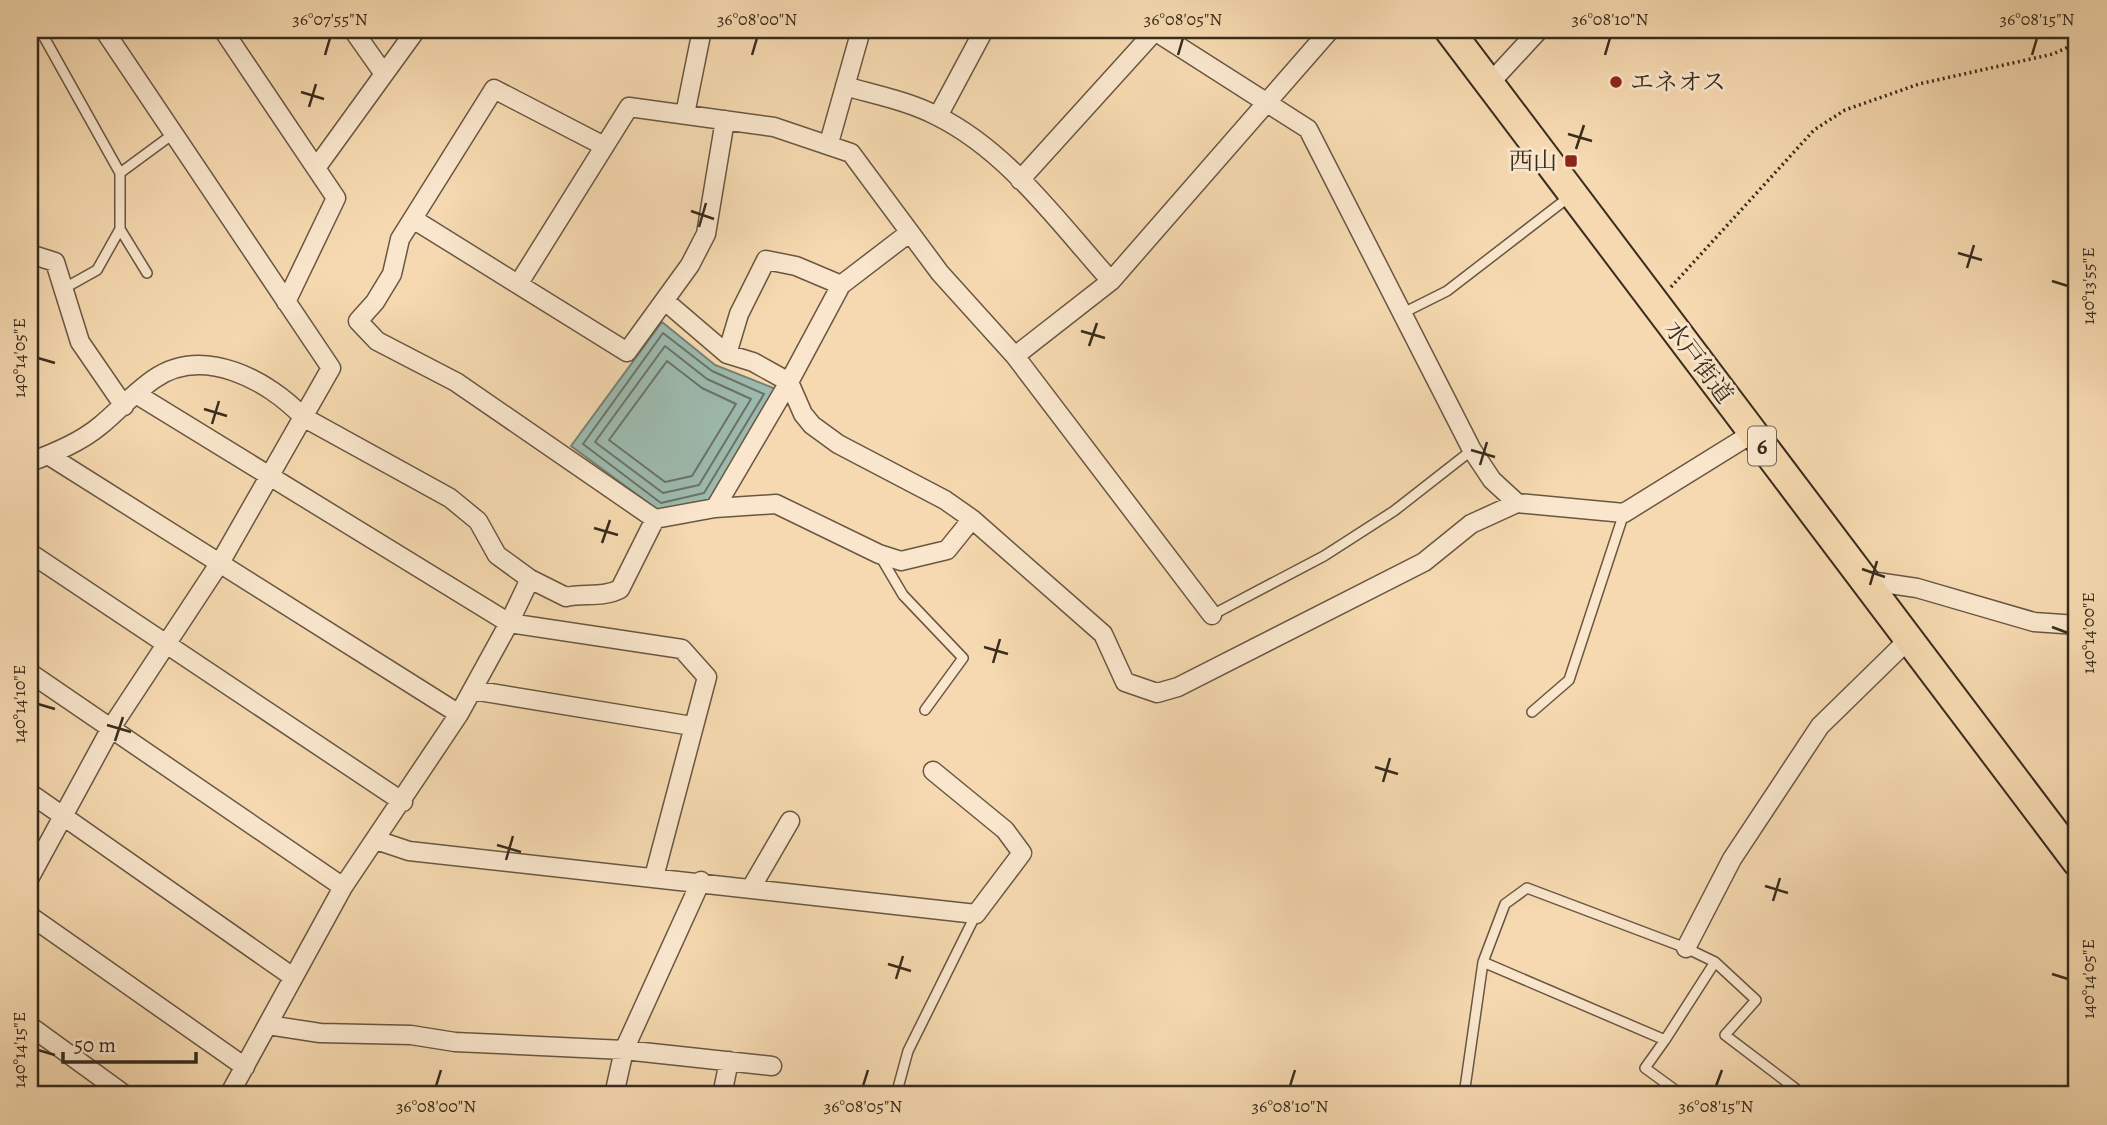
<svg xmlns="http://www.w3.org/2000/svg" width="2107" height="1125" viewBox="0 0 2107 1125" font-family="Alegreya,'Noto Serif JP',serif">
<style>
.water{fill:#9dbaae;stroke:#758174;stroke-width:2}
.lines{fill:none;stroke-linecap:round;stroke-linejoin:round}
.shore{stroke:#6a7366;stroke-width:2}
.service-casing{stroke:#685742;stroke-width:12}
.minor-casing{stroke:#685742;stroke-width:21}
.trunk-casing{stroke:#382c1d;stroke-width:32}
.path{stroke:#382c1d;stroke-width:3.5;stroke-dasharray:2 3.5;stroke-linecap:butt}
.service{stroke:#f9e6cc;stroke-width:9}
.minor{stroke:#f9e6cc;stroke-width:18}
.trunk{stroke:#f6d9b0;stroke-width:28}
.ticks{fill:none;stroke:#382c1d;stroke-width:2.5}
.poi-dot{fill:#8f2418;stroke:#f9e6cc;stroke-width:2.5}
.labels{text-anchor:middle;stroke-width:6;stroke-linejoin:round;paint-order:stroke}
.shield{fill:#f9e6cc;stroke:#726452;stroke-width:2}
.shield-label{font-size:23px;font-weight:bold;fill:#382c1d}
.poi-label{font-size:24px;fill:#382c1d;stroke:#f9e6cc;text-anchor:start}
.street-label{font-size:24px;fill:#382c1d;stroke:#f9e6cc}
.neatline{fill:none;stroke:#382c1d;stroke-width:2.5}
.ticks-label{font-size:18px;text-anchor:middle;fill:#382c1d}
</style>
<rect width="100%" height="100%" fill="#f6d9b0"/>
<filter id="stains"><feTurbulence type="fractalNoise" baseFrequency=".00286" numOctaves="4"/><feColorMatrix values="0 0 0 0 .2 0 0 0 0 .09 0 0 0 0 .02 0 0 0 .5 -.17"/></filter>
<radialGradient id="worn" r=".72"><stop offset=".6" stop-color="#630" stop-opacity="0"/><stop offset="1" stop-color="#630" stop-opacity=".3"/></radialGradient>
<path class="water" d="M 662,322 L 715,365 L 776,389 L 709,500 L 658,510 L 571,446 Z"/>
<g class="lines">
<path class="shore" d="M 663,333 L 712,371 L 764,394 L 704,493 L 661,503 L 583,444 Z
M 665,346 L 707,379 L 751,399 L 699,485 L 663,493 L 595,442 Z
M 667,361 L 702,388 L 736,404 L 692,476 L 665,482 L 609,440 Z"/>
<defs>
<path id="service" d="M 40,30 L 120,173
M 120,229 L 147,273
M 63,289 L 97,270 L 120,229 L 120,173 L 173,134
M 1403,313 L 1447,291 L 1569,197
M 880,556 L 903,595 L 963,658 L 925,710
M 1212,615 L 1324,556 L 1394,511 L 1472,450
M 1532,712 L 1569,680 L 1624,513
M 1715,962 L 1756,1000 L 1725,1035 L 1804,1095
M 1665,1040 L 1645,1068 L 1682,1095
M 896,1095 L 908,1051 L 976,914
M 1464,1095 L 1483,962 L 1505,904 L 1527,888 L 1686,948 L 1715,962 L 1665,1040 L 1483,962"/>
<path id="minor" d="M 223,30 L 336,198 L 286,302
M 353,30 L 384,74
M 1153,30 L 1308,129 L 1472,450 L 1492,480 L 1517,503
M 1489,84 L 1539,30
M 845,86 C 876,95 908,101 937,116 C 1008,151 1059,223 1111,281
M 685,114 L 702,30
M 938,116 L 984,30
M 829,143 L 861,30
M 604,146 L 494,89 L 400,239 L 392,274 L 375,302 L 358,321 L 377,341 L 456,382 L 655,519
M 316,168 L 416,30
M 1020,180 L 1155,31
M 413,219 L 627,352 L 690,265 L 706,234 L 725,120
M 30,254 L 55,262 L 80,342 L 124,406
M 519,283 L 629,107 L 774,127 L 851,153 L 940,273 L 1015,356 L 1212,615
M 665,301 L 727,354 L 753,362 L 789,382 L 803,414 L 812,425 L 838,444 L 945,500 L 972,519 L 1103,634 L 1125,682 L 1157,693 L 1178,687 L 1424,562 L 1471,524 L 1517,503 L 1624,513 L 1753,433
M 727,354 L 739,314 L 766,260 L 796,266 L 841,285
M 1015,356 L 1111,281 L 1330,30
M 136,394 L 509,623 L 530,579
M 48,455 L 459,714
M 30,462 C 54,453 81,442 101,425 C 119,410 135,392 154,379 C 203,345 268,380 303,417 L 450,498 L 478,521 L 497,555 L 530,579 L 566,597 C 584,593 603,598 620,589 L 655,519 L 715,508 L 776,504 L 879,554 L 901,561 L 947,550 L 972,519
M 715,508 L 789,382 L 841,285 L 909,233
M 30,553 L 403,802
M 1863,580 L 1917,588 L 2034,622 L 2077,625
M 30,673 L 343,887
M 472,690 L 692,726
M 30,793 L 293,977
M 376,840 L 409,851 L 976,914 L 1022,853 L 1005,830 L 933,771
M 30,877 L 111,728 L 221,561 L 331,368 L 104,30
M 751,888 L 790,821
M 30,916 L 245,1067
M 1686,948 L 1732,859 L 1820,726 L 1908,640
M 268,1025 L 320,1033 L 411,1035 L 455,1042 L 624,1050 L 772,1066
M 30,1026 L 125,1095
M 229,1095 L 343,887 L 459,714 L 509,623 L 682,649 L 707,677 L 654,877
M 614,1095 L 624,1050 L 701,881
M 722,1095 L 729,1061"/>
<path id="trunk" d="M 1449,30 L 2077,862"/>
</defs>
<use href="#service" class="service-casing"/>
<use href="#minor" class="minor-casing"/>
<use href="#trunk" class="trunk-casing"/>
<path class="path" d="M 1671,287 L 1814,130 L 1845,110 L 1919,84 L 2053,54 L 2077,43"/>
<use href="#service" class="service"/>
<use href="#minor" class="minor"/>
<use href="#trunk" class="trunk"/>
</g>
<path class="ticks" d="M 325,55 L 330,38M 752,55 L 757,38M 1178,55 L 1183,38M 1605,55 L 1610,38M 2032,55 L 2037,38M 301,92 L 324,99M 309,107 L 316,84M 1568,134 L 1592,141M 1576,149 L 1584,125M 691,211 L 714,219M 699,227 L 706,203M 1958,253 L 1982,260M 1967,268 L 1974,245M 2052,281 L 2068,286M 1081,331 L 1105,338M 1089,346 L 1097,323M 38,358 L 55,363M 204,409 L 227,416M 212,424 L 219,401M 1471,450 L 1495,457M 1480,465 L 1487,442M 594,528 L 618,535M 602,543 L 610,520M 1862,569 L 1885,577M 1870,585 L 1877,561M 2052,627 L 2068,633M 984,647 L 1008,654M 993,663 L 1000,639M 38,704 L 55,709M 107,725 L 131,732M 115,741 L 123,717M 1375,767 L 1398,774M 1383,782 L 1390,758M 497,845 L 521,852M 506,860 L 513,836M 1765,886 L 1788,893M 1773,901 L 1780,878M 888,964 L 911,971M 2052,974 L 2068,979M 896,979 L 903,956M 38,1050 L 55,1055M 436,1086 L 441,1070M 863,1086 L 868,1070M 1290,1086 L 1295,1070M 1716,1086 L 1722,1070"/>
<g class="poi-dot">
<circle cx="1616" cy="82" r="7"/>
<rect x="1564" y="154" width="14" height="14" rx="3.5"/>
</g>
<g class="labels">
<rect class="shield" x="1748" y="426.5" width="28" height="39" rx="5"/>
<g class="shield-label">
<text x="1762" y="454">6</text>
</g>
<g class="poi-label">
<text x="1630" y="90">エネオス</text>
<text x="1557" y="169" text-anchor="end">西山</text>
</g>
<g class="street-label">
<text transform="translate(1699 362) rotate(53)" y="8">水戸街道</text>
</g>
</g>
<rect width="2107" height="1125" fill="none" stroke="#f6d9b0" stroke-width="77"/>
<path d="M63 1052v10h133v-10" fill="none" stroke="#382c1d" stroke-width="3.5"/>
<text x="74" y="1052" font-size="21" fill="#382c1d" stroke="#f9e6cc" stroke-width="5" paint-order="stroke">50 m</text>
<rect x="38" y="38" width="2030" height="1048" class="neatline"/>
<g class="ticks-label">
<text x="330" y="25">36°07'55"N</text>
<text x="757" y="25">36°08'00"N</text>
<text x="1183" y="25">36°08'05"N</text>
<text x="1610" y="25">36°08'10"N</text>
<text x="2037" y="25">36°08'15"N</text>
<text transform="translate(2088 286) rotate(-90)" y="6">140°13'55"E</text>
<text transform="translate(19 358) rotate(-90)" y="6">140°14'05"E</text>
<text transform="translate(2088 633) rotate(-90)" y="6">140°14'00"E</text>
<text transform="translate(19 704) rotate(-90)" y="6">140°14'10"E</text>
<text transform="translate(2088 979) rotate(-90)" y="6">140°14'05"E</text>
<text transform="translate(19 1050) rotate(-90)" y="6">140°14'15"E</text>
<text x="436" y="1112">36°08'00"N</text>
<text x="863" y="1112">36°08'05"N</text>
<text x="1290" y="1112">36°08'10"N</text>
<text x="1716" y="1112">36°08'15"N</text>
</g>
<rect width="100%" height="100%" filter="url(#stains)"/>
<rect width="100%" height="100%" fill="url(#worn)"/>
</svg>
